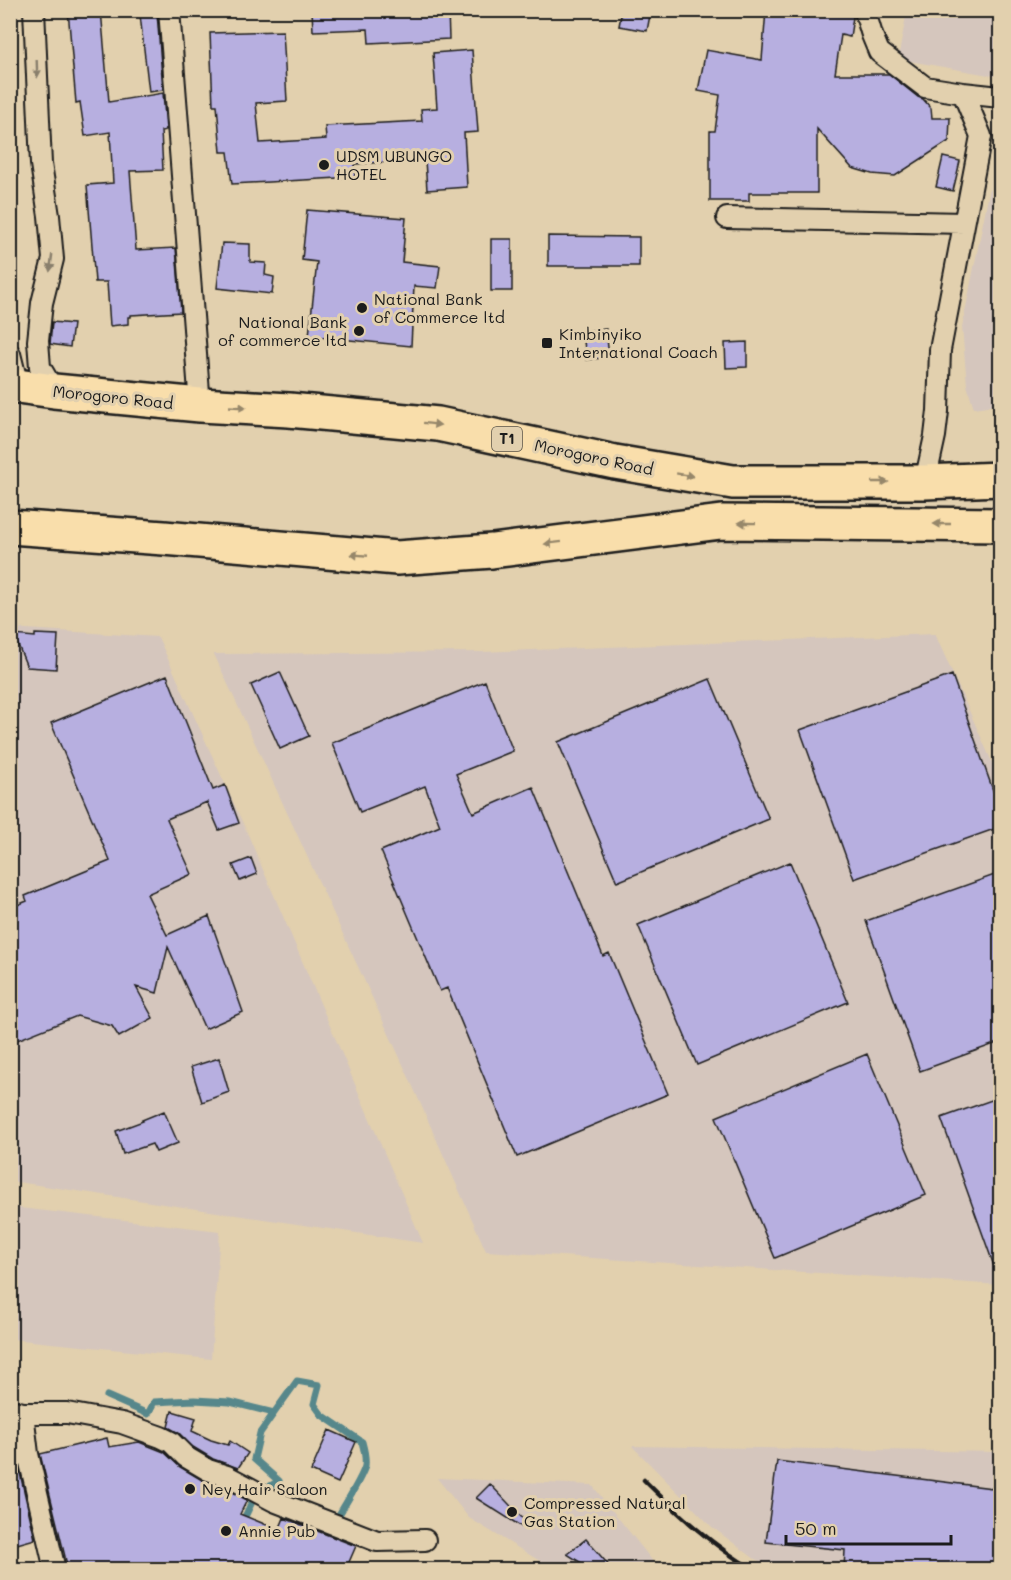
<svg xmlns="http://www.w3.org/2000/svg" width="1011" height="1580" viewBox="0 0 1011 1580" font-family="Mali,sans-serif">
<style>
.built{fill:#d5c6bd}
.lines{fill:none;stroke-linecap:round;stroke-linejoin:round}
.stream{stroke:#57878b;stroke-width:7}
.building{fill:#b7afe0;stroke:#1c1c1c;stroke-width:1.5}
.street-casing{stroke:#1c1c1c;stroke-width:24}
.highway-casing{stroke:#1c1c1c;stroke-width:38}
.street{stroke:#e2d0ae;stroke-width:20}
.highway{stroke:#f9deab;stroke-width:33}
.rail{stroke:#1c1c1c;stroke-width:4.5}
.oneway{fill:#897f6c}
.oneway2{fill:#96876b}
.poi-dot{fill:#1c1c1c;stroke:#e2d0ae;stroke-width:2}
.labels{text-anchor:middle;stroke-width:6;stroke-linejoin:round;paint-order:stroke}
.shield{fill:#e2d0ae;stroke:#575248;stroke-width:1.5}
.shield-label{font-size:15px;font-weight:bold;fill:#1c1c1c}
.poi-label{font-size:16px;fill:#1c1c1c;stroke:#e2d0ae;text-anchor:start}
.street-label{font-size:16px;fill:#1c1c1c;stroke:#e2d0ae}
</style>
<rect width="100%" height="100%" fill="#e2d0ae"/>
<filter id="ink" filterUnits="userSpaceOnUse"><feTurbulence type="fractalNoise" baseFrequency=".0167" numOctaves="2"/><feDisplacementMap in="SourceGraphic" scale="12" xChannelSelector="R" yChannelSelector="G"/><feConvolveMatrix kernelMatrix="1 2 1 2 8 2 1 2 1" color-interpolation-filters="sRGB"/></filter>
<g filter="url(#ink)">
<path class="built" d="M 907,11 L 1000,11 L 1000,77 L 898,59 Z
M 1000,151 L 1000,404 L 974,408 L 967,385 L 962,327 L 996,158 Z
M 10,628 L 158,637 L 246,830 L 423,1243 L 11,1181 Z
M 935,634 L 1000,780 L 1000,1285 L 486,1251 L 406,1071 L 214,654 L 481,652 Z
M 11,1207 L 220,1231 L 211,1359 L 11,1339 Z
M 632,1446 L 1000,1452 L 1000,1569 L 777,1569 L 755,1559 L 712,1527 Z
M 437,1478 L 592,1485 L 659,1569 L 553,1569 L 469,1518 Z"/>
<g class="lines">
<path class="stream" d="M 107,1396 L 148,1414 L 154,1402 L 194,1400 L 230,1402 L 274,1413 L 260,1433 L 254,1459 L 279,1481 L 263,1490
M 274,1413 L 297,1381 L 319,1385 L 314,1404 L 322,1415 L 362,1442 C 364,1449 366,1458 365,1466 C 362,1478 344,1506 337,1518
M 242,1523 L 251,1504"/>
</g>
<path class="building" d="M 68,10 L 101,10 L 109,102 L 163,93 L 166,130 L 161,131 L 163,170 L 130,171 L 136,250 L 176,248 L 181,312 L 131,315 L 131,317 L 128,317 L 128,324 L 110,326 L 107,282 L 95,282 L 87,185 L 113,183 L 110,132 L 85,136 L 80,102 L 76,103 Z
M 312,10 L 448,10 L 449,39 L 369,43 L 368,29 L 313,31 Z
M 622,10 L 651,10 L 647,31 L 619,26 Z
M 766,10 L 854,10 L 850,37 L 841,35 L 835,74 L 889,74 L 918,97 L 923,99 L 931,108 L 932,118 L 950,118 L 949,141 L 895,176 L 872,174 L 852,168 L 817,129 L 817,193 L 749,193 L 749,201 L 710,201 L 710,131 L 715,131 L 720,95 L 698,91 L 706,50 L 762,60 Z
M 157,13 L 163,90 L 149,92 L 140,15 Z
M 283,31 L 287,101 L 256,103 L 260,143 L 326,139 L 325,126 L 422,121 L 421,109 L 437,108 L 433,53 L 472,50 L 478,132 L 464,133 L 467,187 L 427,190 L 425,160 L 354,164 L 355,177 L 232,184 L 228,152 L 221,152 L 217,105 L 213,105 L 210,33 Z
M 943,157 L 960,161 L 953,191 L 936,187 Z
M 307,210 L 406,218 L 402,262 L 440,266 L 437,288 L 414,286 L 411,346 L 309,336 L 317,262 L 302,260 Z
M 548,236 L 639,237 L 639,266 L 548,266 Z
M 491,239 L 512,239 L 512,291 L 491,291 Z
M 222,243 L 250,244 L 250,262 L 266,263 L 265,275 L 274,277 L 272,294 L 217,288 Z
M 52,322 L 73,324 L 70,347 L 50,344 Z
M 606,329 L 609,357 L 586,360 L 583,331 Z
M 747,342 L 747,367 L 726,368 L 725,343 Z
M 35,634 L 58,635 L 56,669 L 27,667 L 14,635 L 35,637 Z
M 280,672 L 309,736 L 280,749 L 251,685 Z
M 167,675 L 213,790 L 225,785 L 239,823 L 219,830 L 207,802 L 167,819 L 192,874 L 147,894 L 167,935 L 209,916 L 243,1012 L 205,1029 L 168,947 L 157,993 L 136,987 L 153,1018 L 119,1037 L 112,1026 L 77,1016 L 10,1043 L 10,908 L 27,901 L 25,896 L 110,861 L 51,723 Z
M 952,675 L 1000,810 L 1000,827 L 854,879 L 800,730 Z
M 710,679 L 769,819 L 617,882 L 558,742 Z
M 485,681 L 513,751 L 456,774 L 473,813 L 533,787 L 603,956 L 609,953 L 668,1094 L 517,1157 L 447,988 L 440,991 L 381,851 L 440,826 L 425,786 L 360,812 L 332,743 Z
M 251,858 L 257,874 L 240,881 L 233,865 Z
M 790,862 L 848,1002 L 697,1065 L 638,925 Z
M 1000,873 L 1000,1042 L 920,1071 L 866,921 Z
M 867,1054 L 926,1195 L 775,1258 L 716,1117 Z
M 219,1058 L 229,1092 L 202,1102 L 191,1067 Z
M 1000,1097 L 1000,1277 L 998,1277 L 941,1118 Z
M 164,1111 L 178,1143 L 156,1152 L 152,1144 L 123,1154 L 116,1131 L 143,1121 L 142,1120 Z
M 172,1411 L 196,1418 L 192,1431 L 211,1440 L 228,1445 L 230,1441 L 248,1453 L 238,1468 L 213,1459 L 193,1447 L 179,1433 L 168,1427 Z
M 329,1430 L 356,1442 L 338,1483 L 311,1471 Z
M 107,1438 L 109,1447 L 139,1442 L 164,1452 L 180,1467 L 202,1480 L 222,1487 L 247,1500 L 240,1514 L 279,1530 L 284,1518 L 356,1546 L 346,1569 L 68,1569 L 40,1454 Z
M 17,1460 L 35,1539 L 10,1546 L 10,1462 Z
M 777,1461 L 1000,1489 L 1000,1569 L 844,1569 L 845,1550 L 766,1542 Z
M 490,1484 L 526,1522 L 522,1527 L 476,1498 Z
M 586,1539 L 612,1569 L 591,1569 L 567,1554 Z"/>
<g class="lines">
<defs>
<path id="street" d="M 34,10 L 41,164 L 49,216 L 53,259 L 42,303 L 38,341 L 40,367 L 54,391
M 169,10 L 200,405
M 866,10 L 866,15 L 872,35 L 879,52 L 925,87 L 963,93 L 1000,97
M 727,218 L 964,223
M 10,354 L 18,386
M 925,482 L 935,436 L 938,411 L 940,350 L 981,136 L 963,93
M 10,1410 L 23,1413 L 67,1413 L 122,1423 L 161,1437 L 171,1442 L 186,1457 L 208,1470 L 227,1476 L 274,1501 L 377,1541 L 425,1540
M 23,1413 L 28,1454 L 55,1570"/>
<path id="highway" d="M 10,385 L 54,391 L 200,405 L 289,410 L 438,424 L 615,462 L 733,482 L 925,482 L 1000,479
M 10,527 L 164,538 L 397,558 L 492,551 L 721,522 L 1000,525"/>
</defs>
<use href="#street" class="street-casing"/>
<use href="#highway" class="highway-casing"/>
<use href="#street" class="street"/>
<use href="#highway" class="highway"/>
<path class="rail" d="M 644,1480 C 678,1514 713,1546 754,1570"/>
</g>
<defs><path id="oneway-solid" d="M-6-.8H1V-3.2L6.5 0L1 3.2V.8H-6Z" transform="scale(1.5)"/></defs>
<g class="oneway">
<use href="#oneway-solid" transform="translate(37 69) rotate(88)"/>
<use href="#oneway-solid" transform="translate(51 263) rotate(98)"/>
</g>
<g class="oneway2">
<use href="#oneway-solid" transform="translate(238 407) rotate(3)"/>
<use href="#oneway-solid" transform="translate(432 424) rotate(7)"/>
<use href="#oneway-solid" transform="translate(685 475) rotate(10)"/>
<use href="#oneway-solid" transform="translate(880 482)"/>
<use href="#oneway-solid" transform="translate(747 523) rotate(-179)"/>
<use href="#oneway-solid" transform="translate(942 524) rotate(-180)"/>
<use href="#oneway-solid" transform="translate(553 543) rotate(173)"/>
<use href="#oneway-solid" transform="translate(359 555) rotate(-175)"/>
</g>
</g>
<g class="poi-dot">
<circle cx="324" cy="165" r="6"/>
<circle cx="362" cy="308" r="6"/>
<circle cx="359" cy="331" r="6"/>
<rect x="541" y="337" width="12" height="12" rx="3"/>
<circle cx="190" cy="1489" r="6"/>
<circle cx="512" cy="1512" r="6"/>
<circle cx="226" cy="1531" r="6"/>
</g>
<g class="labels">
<rect class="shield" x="492" y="427" width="30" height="24" rx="4.5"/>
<g class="shield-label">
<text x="507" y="444">T1</text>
</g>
<g class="poi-label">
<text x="336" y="162">UDSM UBUNGO<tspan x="336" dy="18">HOTEL</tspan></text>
<text x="374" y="305">National Bank<tspan x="374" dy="18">of Commerce ltd</tspan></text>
<text x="347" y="328" text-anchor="end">National Bank<tspan x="347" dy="18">of commerce ltd</tspan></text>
<text x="559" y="340">Kimbinyiko<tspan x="559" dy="18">International Coach</tspan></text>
<text x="202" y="1495">Ney Hair Saloon</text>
<text x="524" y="1509">Compressed Natural<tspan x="524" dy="18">Gas Station</tspan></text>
<text x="238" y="1537">Annie Pub</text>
</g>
<g class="street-label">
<text transform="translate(113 397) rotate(6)" y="6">Morogoro Road</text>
<text transform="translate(594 457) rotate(12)" y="6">Morogoro Road</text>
</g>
</g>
<rect width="1011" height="1580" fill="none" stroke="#e2d0ae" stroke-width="36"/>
<rect x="18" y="18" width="975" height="1544" fill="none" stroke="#1c1c1c" stroke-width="2" filter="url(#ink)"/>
<path d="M786 1535v9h165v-9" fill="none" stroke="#1c1c1c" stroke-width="3"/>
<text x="795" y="1535" font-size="18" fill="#1c1c1c" stroke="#e2d0ae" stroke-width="4.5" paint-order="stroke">50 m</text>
</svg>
